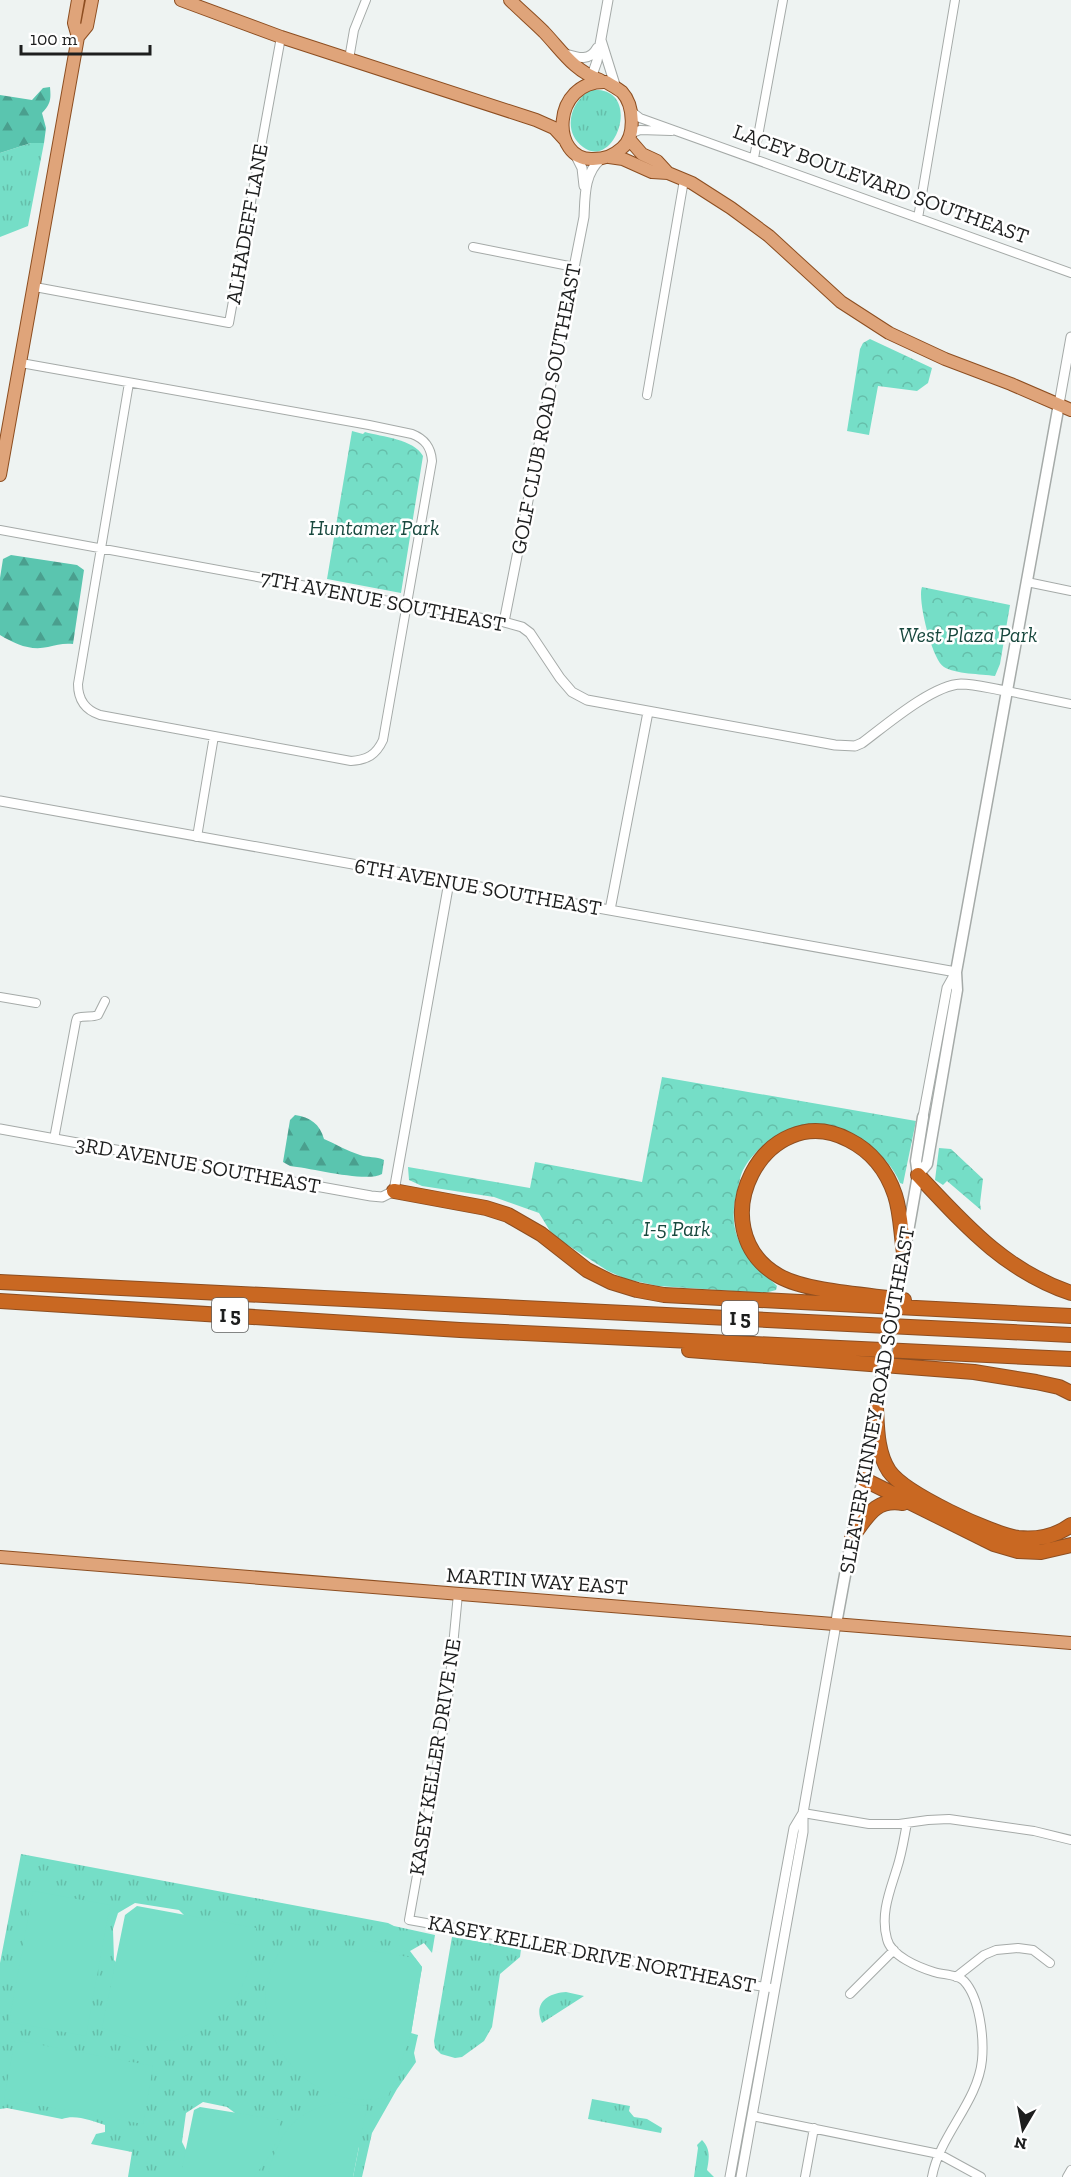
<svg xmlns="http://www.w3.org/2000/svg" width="1071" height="2177" viewBox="0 0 1071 2177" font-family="'Zilla Slab',serif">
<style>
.grass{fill:url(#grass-tufts);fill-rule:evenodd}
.forest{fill:url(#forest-firs)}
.park{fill:url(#park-crowns)}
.garden{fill:#75dec7}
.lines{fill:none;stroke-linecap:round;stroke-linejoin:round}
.minor-casing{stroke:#a5aaa8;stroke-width:10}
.tertiary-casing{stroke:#a5aaa8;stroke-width:11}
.secondary-casing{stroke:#a5aaa8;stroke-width:13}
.primary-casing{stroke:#8d4e21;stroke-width:14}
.motorway-casing{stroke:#8d4e21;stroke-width:16}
.minor{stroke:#fff;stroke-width:8}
.tertiary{stroke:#fff;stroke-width:9}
.secondary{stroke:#fff;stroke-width:10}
.primary{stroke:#dfa47a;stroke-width:12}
.motorway{stroke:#c96822;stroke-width:14}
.secondary-bridge-casing{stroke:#a5aaa8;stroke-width:13;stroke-linecap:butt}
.secondary-bridge{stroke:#fff;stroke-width:10}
.labels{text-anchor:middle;stroke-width:5;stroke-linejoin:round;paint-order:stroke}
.shield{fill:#fff;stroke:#616262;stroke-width:1.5}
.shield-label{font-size:20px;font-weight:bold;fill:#1d1e1e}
.street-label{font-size:21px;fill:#1d1e1e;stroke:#fff}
.park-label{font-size:21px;font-style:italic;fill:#18483e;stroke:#fff}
</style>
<defs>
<pattern id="grass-tufts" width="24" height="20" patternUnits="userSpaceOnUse" patternTransform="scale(1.5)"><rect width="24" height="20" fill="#75dec7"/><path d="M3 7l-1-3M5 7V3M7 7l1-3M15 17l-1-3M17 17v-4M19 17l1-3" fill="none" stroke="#65beaa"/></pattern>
<pattern id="forest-firs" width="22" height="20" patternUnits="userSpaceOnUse" patternTransform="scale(1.5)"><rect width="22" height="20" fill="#5ac5af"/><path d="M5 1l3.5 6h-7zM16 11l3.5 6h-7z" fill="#4a9f8e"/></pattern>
<pattern id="park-crowns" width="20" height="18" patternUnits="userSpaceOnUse" patternTransform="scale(1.5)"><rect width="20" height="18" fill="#75dec7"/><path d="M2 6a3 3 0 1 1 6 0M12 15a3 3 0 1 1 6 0" fill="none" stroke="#65beaa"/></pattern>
</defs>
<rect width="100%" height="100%" fill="#eef3f2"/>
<path class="grass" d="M 591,90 C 645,86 615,172 583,147 C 562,132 570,101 591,90 Z
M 31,143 L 44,143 L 28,226 L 0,237 L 0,153 Z
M 21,1854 L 388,1923 L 394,1926 L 435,1935 L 432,1953 L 424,1943 L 410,1951 L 422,1967 L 411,2033 L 418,2035 L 414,2053 L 416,2062 L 397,2089 L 372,2133 L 362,2177 L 353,2177 L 359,2147 L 311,2177 L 128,2177 L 132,2152 L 91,2144 L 96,2134 L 105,2132 L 105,2125 C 92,2121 76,2114 62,2119 L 7,2108 L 0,2109 L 0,1963 ZM 135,1903 L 179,1910 L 184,1915 L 189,1935 L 127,1974 L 114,1960 L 113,1929 L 118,1913 ZM 203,2102 L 227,2107 L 235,2113 L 186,2150 L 182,2142 L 186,2113 Z
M 452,1937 L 521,1949 L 520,1957 L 500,1974 L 492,2027 L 484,2041 L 462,2057 L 455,2058 L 441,2054 L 435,2048 L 434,2041 Z
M 566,1992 L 584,1996 L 542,2023 C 533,2003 548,1993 566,1992 Z
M 592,2099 L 630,2106 L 629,2111 L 634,2117 L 647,2119 L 662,2128 L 661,2133 L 588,2119 Z
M 702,2140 C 711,2149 709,2159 707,2170 L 714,2177 L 694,2177 L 698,2148 L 697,2145 Z"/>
<path class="forest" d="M 50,87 C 51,99 51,104 42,113 L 46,128 L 44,143 L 31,143 L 0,153 L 0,95 L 32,100 L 43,88 Z
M 11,555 L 77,565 L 84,570 L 73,644 C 63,643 57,645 48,647 C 30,651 15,644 0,635 L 0,578 L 3,559 Z
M 295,1115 C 310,1117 320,1124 324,1139 C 336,1144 347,1151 360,1155 C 368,1158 376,1156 384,1160 L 382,1174 C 367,1183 311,1168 290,1166 L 283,1162 L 290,1120 Z"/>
<path class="park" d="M 870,339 L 932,368 L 928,383 L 917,391 L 878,386 L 869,435 L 847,431 L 860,349 L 863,343 Z
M 352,431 L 363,434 L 365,432 C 382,437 414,439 423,456 L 401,593 L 327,579 Z
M 922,587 L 1010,605 L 1000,664 L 995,676 C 981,674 955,674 944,667 C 932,660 917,599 922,587 Z
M 662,1077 L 916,1121 L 903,1184 L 900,1183 C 886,1148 834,1116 795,1127 C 775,1133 753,1151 743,1170 C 740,1176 739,1185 737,1192 C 732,1210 732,1228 741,1245 C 745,1254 753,1265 760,1271 C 766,1276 772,1280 777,1286 L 776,1290 L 765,1293 L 658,1286 L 626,1279 L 608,1271 L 563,1242 L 550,1231 L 539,1213 L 494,1197 L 422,1186 L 409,1180 L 408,1167 L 530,1188 L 535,1162 L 642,1182 Z
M 939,1148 L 951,1149 L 983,1179 L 980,1203 L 981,1210 L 947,1181 L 943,1185 L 935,1180 Z"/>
<path class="garden" d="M 33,1891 L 110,1905 L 86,2036 L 9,2022 Z
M 137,1906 L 256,1928 L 256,1952 L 238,1996 L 208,2026 L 176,2040 L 141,2041 L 102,2028 L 125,1915 Z
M 283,1946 L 341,1946 L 415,1958 L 422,1967 L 411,2034 L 388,2097 C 381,2098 373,2100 365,2100 C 306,2099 261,2046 266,1989 C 268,1973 275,1959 283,1946 Z
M 15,2040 L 153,2066 L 143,2124 L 4,2099 Z
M 340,2102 L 367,2106 L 353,2177 L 291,2177 L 268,2173 C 281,2130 294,2111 340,2102 Z
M 200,2107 L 280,2120 C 279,2145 269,2157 254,2177 L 182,2177 L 182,2168 L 194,2110 Z"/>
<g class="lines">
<defs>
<path id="minor" d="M 349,59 L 354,30 L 366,0
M 631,111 L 640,118 L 1071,273
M 630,134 L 640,130 L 671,131
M 754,158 L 783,0
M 918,218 L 955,0
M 473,247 L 574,267
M 35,287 L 229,323 L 281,37
M 21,363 L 369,425 L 412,434 C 425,439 431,447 432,461 L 383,740 C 376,755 367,760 351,761 L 100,715 C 85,710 78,700 78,684 L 129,383
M 647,395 L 684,180
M 0,530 L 504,622
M 1027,582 L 1071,591
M 1007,691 L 1071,704
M 197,837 L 214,736
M 0,997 L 36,1003
M 54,1139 L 76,1021 L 77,1018 C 85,1015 91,1018 98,1015 L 105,1001
M 458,1594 L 447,1708 L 409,1920 L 618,1957 L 670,1972 L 771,1988
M 803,1813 L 869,1824 L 899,1824 L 928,1820 L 949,1819 L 1034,1831 L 1071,1840
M 907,1823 C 904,1838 902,1853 897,1868 C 890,1891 880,1914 887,1939 C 891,1956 918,1967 934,1972 C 943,1975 957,1974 964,1981 C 980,1998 984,2038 982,2060 C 978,2102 939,2136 932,2177
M 956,1977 L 984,1955 L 996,1950 L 1018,1948 L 1033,1950 L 1050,1963
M 850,1994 L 894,1950
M 752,2116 L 939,2154 L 981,2177
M 805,2177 L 814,2128
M 1067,2177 L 1071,2170"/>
<path id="tertiary" d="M 601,40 L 616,88
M 562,53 C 576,57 589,63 597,48
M 590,81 L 597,61 L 608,0
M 575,154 L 582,168 L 584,186
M 601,159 C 584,173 585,197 584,217 L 504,622 L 522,627 L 530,633 L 560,678 L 572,692 L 587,700 L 835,745 L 855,746 L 862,743 C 885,726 932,685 961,684 C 976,684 992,689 1007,691
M 1059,404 L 1071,337
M 0,801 L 956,972 L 947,988 L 923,1117
M 610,910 L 648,712
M 0,1129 L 371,1196 L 382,1197 L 394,1191 L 449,882
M 730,2177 L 794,1828 L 803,1813
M 741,2177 L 803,1832 L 803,1813 L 836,1624"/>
<path id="secondary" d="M 918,1175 L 927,1164 L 957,990 L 956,972 L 1059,404
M 899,1283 L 918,1175 L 916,1161 L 923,1117
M 836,1624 L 879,1390"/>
<path id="primary" d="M 181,0 L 281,37 L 536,120 L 554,128 L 565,140
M 510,0 C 521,11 533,21 544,32 C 562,51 574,71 600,80
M 78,37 L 87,26 L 92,0
M 606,82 C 611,85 617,88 622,92 C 634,105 636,136 622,148 C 613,156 605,159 593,159 C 550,161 551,80 606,82 Z
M 629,139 L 642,154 L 657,161 L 668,173
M 609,157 L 623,159 L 652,172 L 668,173 L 692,183 L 731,208 L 769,236 L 841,302 L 889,333 L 945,359 L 1011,384 L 1071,410
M 0,475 L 78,37 L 74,23 L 78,0
M 0,1557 L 1071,1643"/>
<path id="motorway" d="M 918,1175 C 965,1225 1004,1270 1071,1293
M 394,1191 L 486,1208 L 508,1215 L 541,1234 L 587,1270 L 611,1282 L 637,1290 L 664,1295 L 1071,1316
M 0,1282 L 1071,1335
M 904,1300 C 870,1295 807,1292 779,1276 C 697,1229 765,1096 849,1140 C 871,1151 887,1171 895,1195 C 901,1213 901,1234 904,1253
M 0,1301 L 460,1330 L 1071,1359
M 689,1350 L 974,1372 L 1036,1382 L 1059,1387 L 1071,1393
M 876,1408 C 877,1428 877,1453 889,1471 C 905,1494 991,1534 1018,1538 C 1037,1540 1056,1536 1071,1525
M 863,1479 L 994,1544 L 1018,1551 L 1041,1552 L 1071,1545
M 852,1537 C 867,1517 875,1498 903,1503"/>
</defs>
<use href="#minor" class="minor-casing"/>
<use href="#tertiary" class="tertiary-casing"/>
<use href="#secondary" class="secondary-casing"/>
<use href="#primary" class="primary-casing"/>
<use href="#motorway" class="motorway-casing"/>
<use href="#minor" class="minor"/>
<use href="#tertiary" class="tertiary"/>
<use href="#secondary" class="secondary"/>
<use href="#primary" class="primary"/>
<use href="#motorway" class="motorway"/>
<defs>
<path id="secondary-bridge" d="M 879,1390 L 899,1283"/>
</defs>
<use href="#secondary-bridge" class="secondary-bridge-casing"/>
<use href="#secondary-bridge" class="secondary-bridge"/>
</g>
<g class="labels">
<g class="shield">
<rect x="212" y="1298" width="36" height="34" rx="4.5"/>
<rect x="722" y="1301" width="36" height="34" rx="4.5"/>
</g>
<g class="shield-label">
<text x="230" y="1322">I 5</text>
<text x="740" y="1325">I 5</text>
</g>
<g class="street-label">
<text transform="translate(881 184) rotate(20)" y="7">LACEY BOULEVARD SOUTHEAST</text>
<text transform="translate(247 224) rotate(-80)" y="7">ALHADEFF LANE</text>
<text transform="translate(546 409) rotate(-79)" y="7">GOLF CLUB ROAD SOUTHEAST</text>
<text transform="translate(383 601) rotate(11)" y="7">7TH AVENUE SOUTHEAST</text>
<text transform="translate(478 887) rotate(10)" y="7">6TH AVENUE SOUTHEAST</text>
<text transform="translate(198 1165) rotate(10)" y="7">3RD AVENUE SOUTHEAST</text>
<text transform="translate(877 1400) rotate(-80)" y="7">SLEATER KINNEY ROAD SOUTHEAST</text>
<text transform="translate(537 1581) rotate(4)" y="7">MARTIN WAY EAST</text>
<text transform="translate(435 1757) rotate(-81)" y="7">KASEY KELLER DRIVE NE</text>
<text transform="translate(592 1954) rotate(11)" y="7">KASEY KELLER DRIVE NORTHEAST</text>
</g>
<g class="park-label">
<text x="374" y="535">Huntamer Park</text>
<text x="968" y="642">West Plaza Park</text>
<text x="677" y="1236">I-5 Park</text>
</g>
</g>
<g transform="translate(1023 2129) rotate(190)" stroke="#ffffff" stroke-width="4.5" paint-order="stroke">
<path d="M0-4.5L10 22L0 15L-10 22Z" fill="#1d1e1e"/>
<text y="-9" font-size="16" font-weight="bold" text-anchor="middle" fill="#1d1e1e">N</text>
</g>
<path d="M21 45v9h129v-9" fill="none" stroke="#1d1e1e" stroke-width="3"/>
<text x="30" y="45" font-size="18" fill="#1d1e1e" stroke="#ffffff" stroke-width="4.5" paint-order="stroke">100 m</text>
</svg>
